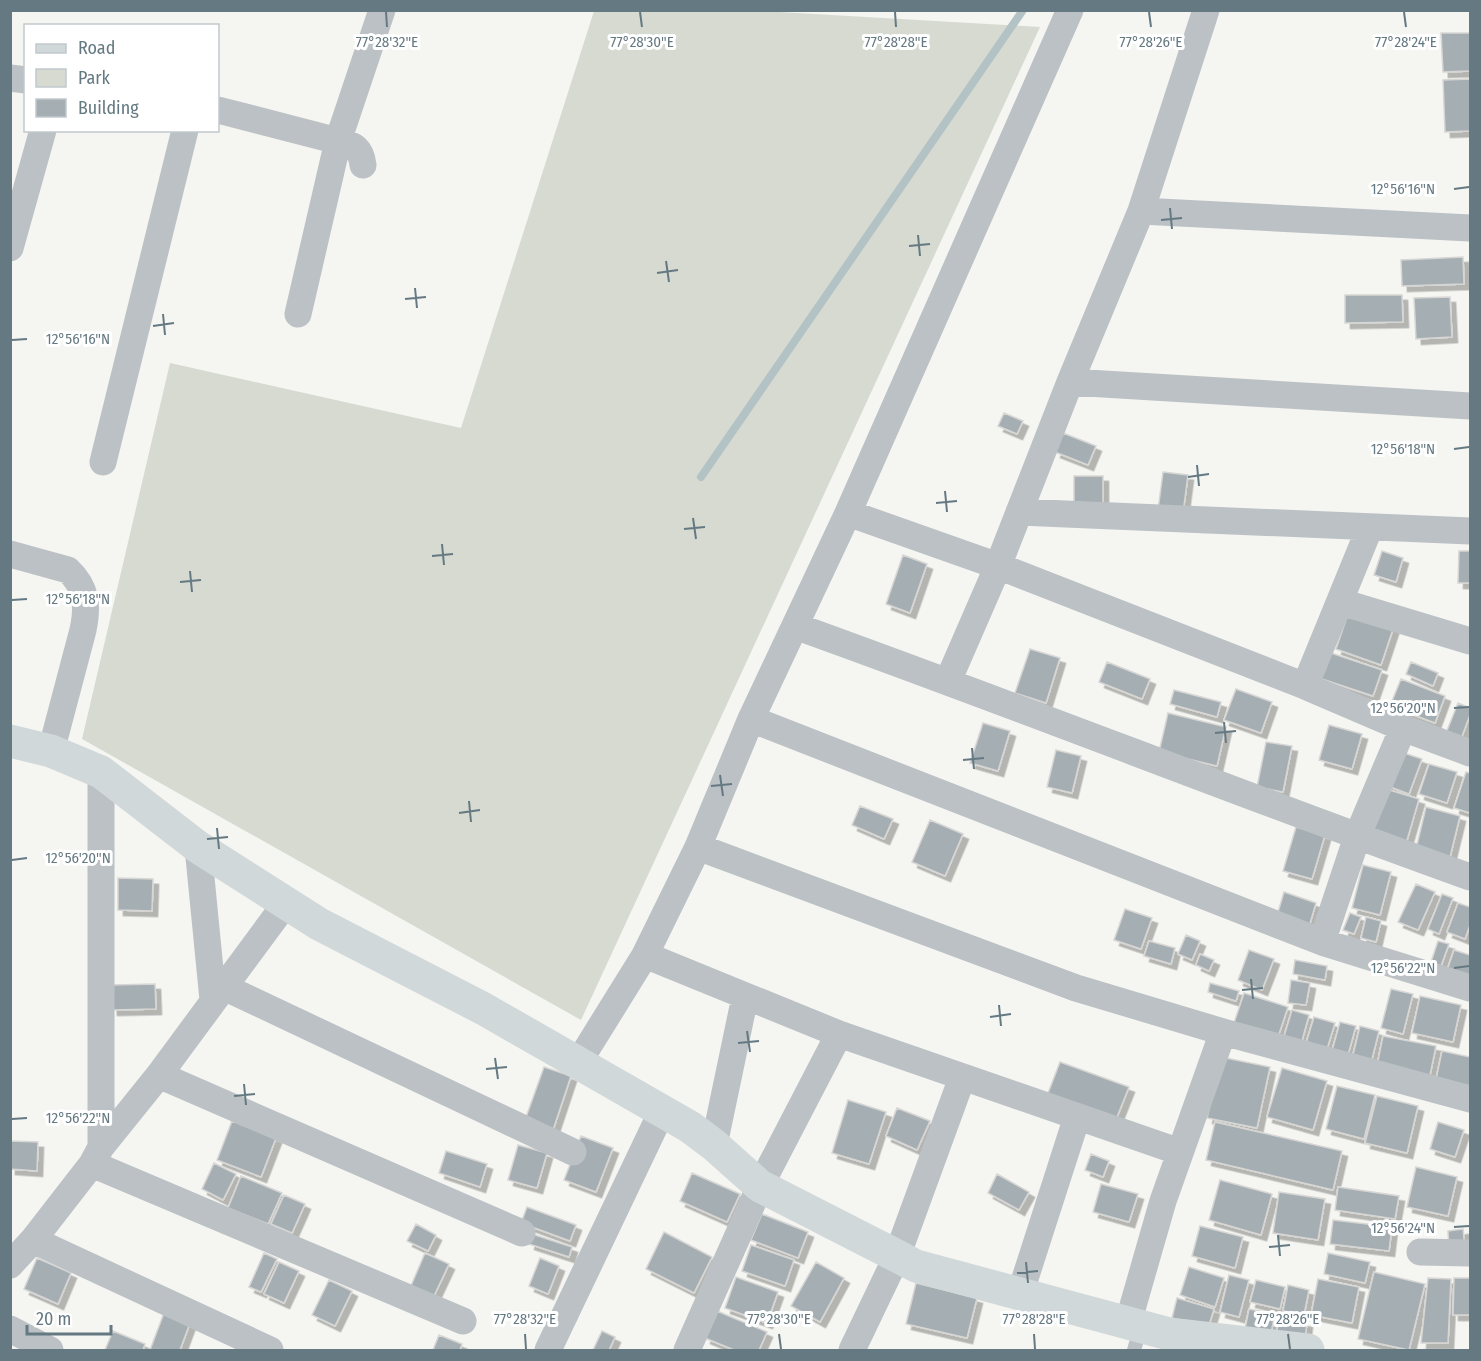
<svg xmlns="http://www.w3.org/2000/svg" width="1481" height="1361" viewBox="0 0 1481 1361" font-family="'Fira Sans Condensed',sans-serif">
<style>
.green{fill:#d6dad1}
.lines{fill:none;stroke-linecap:round;stroke-linejoin:round}
.stream{stroke:#b3c3c5;stroke-width:8}
.building{fill:#a5afb3;stroke:#d7d6d4;stroke-width:1.5;filter:url(#shadow)}
.lane{stroke:#bbc1c4;stroke-width:14}
.street{stroke:#bbc1c4;stroke-width:27}
.secondary{stroke:#d1d8da;stroke-width:33}
.ticks{fill:none;stroke:#657982;stroke-width:2}
.ticks-label{font-size:15px;text-anchor:middle;fill:#657982;stroke:#fff;stroke-width:6;stroke-linejoin:round;paint-order:stroke}
</style>
<defs>
<filter id="shadow"><feDropShadow dx="5.5" dy="5.5" stdDeviation="0" flood-color="#0004"/></filter>
</defs>
<rect width="100%" height="100%" fill="#f5f5f2"/>
<path class="green" d="M 594,11 L 761,11 L 1040,27 L 581,1020 L 82,739 L 170,363 L 461,428 Z"/>
<g class="lines">
<path class="stream" d="M 701,477 L 1023,10"/>
</g>
<path class="building" d="M 1441,33 L 1470,33 L 1470,71 L 1443,72 Z
M 1470,79 L 1470,131 L 1445,132 L 1443,80 Z
M 1463,257 L 1464,284 L 1402,286 L 1401,260 Z
M 1345,295 L 1402,295 L 1403,322 L 1345,323 Z
M 1450,297 L 1452,337 L 1416,339 L 1414,298 Z
M 1004,413 L 1023,421 L 1017,434 L 998,426 Z
M 1063,433 L 1096,446 L 1088,465 L 1055,452 Z
M 1163,472 L 1188,475 L 1183,513 L 1158,510 Z
M 1074,476 L 1103,476 L 1103,508 L 1074,508 Z
M 1382,551 L 1403,558 L 1396,582 L 1374,575 Z
M 1459,551 L 1470,551 L 1470,583 L 1458,583 Z
M 903,555 L 927,564 L 910,613 L 886,604 Z
M 1349,611 L 1394,626 L 1381,665 L 1336,649 Z
M 1030,649 L 1060,658 L 1046,703 L 1015,693 Z
M 1328,652 L 1382,670 L 1373,696 L 1319,678 Z
M 1107,662 L 1150,679 L 1142,699 L 1099,682 Z
M 1411,662 L 1438,673 L 1433,686 L 1406,674 Z
M 1401,679 L 1445,696 L 1435,723 L 1390,706 Z
M 1236,689 L 1272,702 L 1261,733 L 1224,720 Z
M 1174,690 L 1221,702 L 1217,717 L 1170,704 Z
M 1458,703 L 1470,708 L 1470,715 L 1459,744 L 1444,738 Z
M 1168,713 L 1226,727 L 1217,766 L 1159,752 Z
M 983,723 L 1010,731 L 998,771 L 970,763 Z
M 1329,725 L 1362,734 L 1352,769 L 1319,760 Z
M 1266,742 L 1292,746 L 1283,792 L 1257,787 Z
M 1056,750 L 1081,756 L 1072,793 L 1047,787 Z
M 1398,751 L 1422,759 L 1409,794 L 1385,785 Z
M 1429,764 L 1457,772 L 1447,803 L 1419,794 Z
M 1466,772 L 1470,773 L 1470,813 L 1454,808 Z
M 1383,788 L 1419,799 L 1405,847 L 1368,835 Z
M 860,806 L 893,819 L 884,839 L 852,825 Z
M 1426,807 L 1460,816 L 1450,857 L 1416,849 Z
M 930,820 L 963,834 L 945,876 L 912,862 Z
M 1296,827 L 1325,835 L 1312,879 L 1283,871 Z
M 1363,865 L 1391,872 L 1380,915 L 1352,908 Z
M 118,878 L 153,879 L 152,911 L 118,910 Z
M 1416,884 L 1435,892 L 1418,930 L 1398,922 Z
M 1284,892 L 1316,903 L 1308,930 L 1276,919 Z
M 1442,894 L 1453,898 L 1439,934 L 1428,929 Z
M 1458,903 L 1470,907 L 1470,925 L 1465,939 L 1447,932 Z
M 1125,909 L 1152,918 L 1141,949 L 1114,940 Z
M 1350,913 L 1361,917 L 1354,934 L 1343,930 Z
M 1366,917 L 1381,921 L 1376,942 L 1361,938 Z
M 1186,935 L 1200,941 L 1192,960 L 1178,954 Z
M 1149,941 L 1175,948 L 1171,964 L 1144,956 Z
M 1438,941 L 1449,944 L 1438,974 L 1428,971 Z
M 1249,950 L 1274,959 L 1262,990 L 1238,980 Z
M 1454,950 L 1470,955 L 1470,987 L 1444,979 Z
M 1200,954 L 1214,960 L 1209,971 L 1196,965 Z
M 1295,960 L 1327,966 L 1325,980 L 1293,974 Z
M 1291,980 L 1310,983 L 1306,1005 L 1288,1003 Z
M 1210,983 L 1239,991 L 1236,1001 L 1208,992 Z
M 155,984 L 156,1009 L 112,1010 L 111,985 Z
M 1391,989 L 1413,994 L 1403,1034 L 1381,1028 Z
M 1244,993 L 1288,1007 L 1275,1046 L 1231,1032 Z
M 1420,996 L 1461,1005 L 1453,1042 L 1412,1033 Z
M 1292,1010 L 1309,1015 L 1300,1048 L 1282,1043 Z
M 1314,1017 L 1335,1023 L 1324,1059 L 1303,1053 Z
M 1340,1022 L 1356,1026 L 1346,1062 L 1330,1058 Z
M 1360,1026 L 1379,1031 L 1370,1067 L 1351,1063 Z
M 1383,1036 L 1436,1046 L 1429,1080 L 1376,1070 Z
M 1442,1051 L 1470,1057 L 1470,1091 L 1435,1084 Z
M 1221,1057 L 1270,1067 L 1257,1128 L 1207,1118 Z
M 1060,1062 L 1129,1087 L 1113,1127 L 1045,1101 Z
M 544,1067 L 571,1076 L 553,1130 L 525,1120 Z
M 1282,1068 L 1327,1081 L 1313,1130 L 1267,1117 Z
M 1337,1086 L 1375,1095 L 1364,1139 L 1326,1129 Z
M 1377,1096 L 1418,1106 L 1407,1153 L 1365,1143 Z
M 848,1100 L 886,1112 L 869,1164 L 832,1153 Z
M 897,1108 L 930,1121 L 917,1150 L 886,1136 Z
M 232,1121 L 276,1138 L 261,1177 L 217,1160 Z
M 1215,1122 L 1342,1151 L 1333,1190 L 1206,1160 Z
M 1438,1122 L 1464,1130 L 1455,1157 L 1430,1149 Z
M 581,1136 L 613,1148 L 596,1192 L 564,1180 Z
M 10,1141 L 38,1142 L 37,1171 L 10,1169 Z
M 518,1145 L 547,1153 L 537,1188 L 508,1180 Z
M 446,1151 L 487,1164 L 480,1187 L 439,1173 Z
M 1091,1154 L 1109,1161 L 1103,1177 L 1085,1170 Z
M 214,1163 L 236,1174 L 223,1200 L 202,1189 Z
M 1416,1167 L 1457,1177 L 1448,1216 L 1407,1207 Z
M 692,1173 L 740,1194 L 727,1222 L 680,1201 Z
M 997,1174 L 1029,1192 L 1019,1210 L 988,1193 Z
M 241,1176 L 282,1193 L 268,1224 L 228,1208 Z
M 1220,1180 L 1272,1194 L 1261,1235 L 1209,1220 Z
M 1101,1184 L 1138,1194 L 1129,1222 L 1093,1212 Z
M 1338,1187 L 1399,1196 L 1395,1219 L 1335,1210 Z
M 1279,1192 L 1325,1199 L 1318,1240 L 1273,1233 Z
M 284,1195 L 305,1204 L 292,1233 L 271,1224 Z
M 527,1207 L 576,1225 L 570,1241 L 521,1223 Z
M 762,1214 L 808,1232 L 798,1258 L 751,1240 Z
M 1333,1220 L 1392,1227 L 1389,1251 L 1330,1244 Z
M 416,1224 L 436,1235 L 428,1251 L 407,1241 Z
M 1200,1226 L 1243,1237 L 1235,1268 L 1192,1256 Z
M 1463,1229 L 1465,1250 L 1449,1251 L 1448,1231 Z
M 664,1232 L 712,1257 L 694,1293 L 646,1269 Z
M 532,1234 L 572,1247 L 569,1257 L 529,1244 Z
M 751,1245 L 794,1260 L 785,1286 L 742,1271 Z
M 264,1253 L 277,1259 L 261,1292 L 249,1287 Z
M 425,1253 L 449,1264 L 433,1298 L 410,1288 Z
M 1328,1253 L 1370,1262 L 1365,1283 L 1324,1274 Z
M 37,1258 L 71,1273 L 58,1304 L 24,1289 Z
M 540,1258 L 559,1266 L 548,1294 L 529,1286 Z
M 279,1262 L 299,1271 L 284,1303 L 264,1294 Z
M 816,1262 L 844,1278 L 820,1322 L 791,1306 Z
M 1189,1267 L 1224,1278 L 1215,1307 L 1180,1295 Z
M 1374,1272 L 1425,1284 L 1409,1350 L 1358,1339 Z
M 1229,1275 L 1249,1280 L 1239,1317 L 1220,1312 Z
M 736,1277 L 778,1292 L 767,1323 L 725,1308 Z
M 1428,1278 L 1451,1279 L 1448,1343 L 1421,1343 Z
M 1454,1278 L 1470,1278 L 1470,1315 L 1453,1315 Z
M 1318,1279 L 1359,1287 L 1352,1323 L 1311,1315 Z
M 329,1280 L 352,1291 L 335,1326 L 312,1315 Z
M 1256,1280 L 1285,1287 L 1280,1309 L 1250,1302 Z
M 916,1283 L 977,1298 L 967,1338 L 906,1324 Z
M 1288,1285 L 1309,1290 L 1304,1315 L 1283,1311 Z
M 1177,1298 L 1214,1309 L 1208,1328 L 1172,1318 Z
M 1249,1309 L 1275,1314 L 1270,1338 L 1244,1334 Z
M 717,1311 L 767,1332 L 759,1350 L 734,1350 L 705,1338 Z
M 164,1313 L 190,1323 L 180,1350 L 150,1350 Z
M 1279,1318 L 1307,1322 L 1305,1339 L 1276,1335 Z
M 113,1331 L 145,1344 L 143,1350 L 105,1350 Z
M 602,1331 L 615,1337 L 609,1350 L 593,1350 Z
M 439,1335 L 462,1344 L 460,1350 L 433,1350 Z"/>
<g class="lines">
<path class="lane" d="M 1134,1350 L 1141,1327"/>
<path class="street" d="M 10,78 L 26,80
M 218,110 L 338,141 L 298,314
M 363,165 C 361,149 354,144 338,141 L 382,10
M 1141,211 L 1470,228
M 10,248 L 43,130
M 1070,382 L 1470,406
M 103,462 L 185,130
M 1019,512 L 1470,531
M 848,513 L 998,566 L 1305,686 L 1403,728 L 1470,753
M 10,554 L 68,570 C 87,588 88,606 83,630 L 51,751
M 1341,602 L 1470,641
M 795,626 C 1021,707 1244,796 1470,877
M 948,681 L 998,566 L 1070,382 L 1141,211 L 1206,10
M 1305,686 L 1370,527
M 751,719 L 1322,942 L 1470,988
M 101,772 L 101,1147
M 198,847 L 213,1000
M 698,847 L 1076,988 L 1223,1032
M 1322,942 L 1357,837 L 1403,728
M 645,955 L 839,1034 L 1180,1152
M 224,987 L 573,1152
M 578,1063 L 645,955 L 698,847 L 751,719 L 848,513 L 1070,10
M 159,1075 L 522,1233
M 714,1145 L 745,997
M 92,1164 L 463,1321
M 33,1240 L 270,1350
M 1420,1252 L 1470,1253
M 10,1265 L 33,1240 L 92,1164 L 101,1147 L 159,1075 L 286,903
M 1020,1294 L 1077,1117
M 1128,1323 L 1163,1201 L 1223,1032 L 1470,1099
M 10,1329 L 50,1350
M 548,1350 L 662,1111
M 687,1350 L 760,1186 L 839,1034
M 852,1350 L 897,1256 L 962,1078"/>
<path class="secondary" d="M 10,741 L 51,751 L 101,772 L 198,847 L 319,924 L 484,1009 L 690,1127 L 714,1145 L 760,1186 L 897,1256 L 916,1266 L 1169,1334 L 1308,1350"/>
</g>
<path class="ticks" d="M 386,12 L 387,27M 640,12 L 642,27M 895,12 L 896,27M 1149,12 L 1151,27M 1404,12 L 1406,27M 1454,189 L 1469,187M 1170,208 L 1172,229M 1161,220 L 1182,218M 918,235 L 920,256M 909,246 L 930,244M 666,261 L 669,282M 657,273 L 678,270M 415,288 L 417,308M 405,299 L 426,297M 163,314 L 165,335M 153,326 L 174,323M 12,340 L 27,339M 1454,449 L 1469,447M 1197,465 L 1199,486M 1188,477 L 1209,474M 945,491 L 947,512M 936,503 L 957,501M 693,518 L 696,539M 684,529 L 705,527M 442,544 L 444,565M 432,556 L 453,554M 190,571 L 192,592M 180,582 L 201,580M 12,600 L 27,599M 1454,708 L 1469,707M 1224,722 L 1226,743M 1215,733 L 1236,731M 972,748 L 974,769M 963,760 L 984,758M 720,775 L 723,796M 711,786 L 732,784M 469,801 L 471,822M 459,813 L 480,810M 217,828 L 219,849M 207,839 L 228,837M 12,860 L 27,858M 1454,968 L 1469,966M 1251,979 L 1253,999M 1242,990 L 1263,988M 999,1005 L 1001,1026M 990,1017 L 1011,1014M 747,1031 L 750,1052M 738,1043 L 759,1041M 495,1058 L 498,1079M 486,1069 L 507,1067M 244,1084 L 246,1105M 234,1096 L 255,1094M 12,1119 L 27,1118M 1454,1227 L 1469,1226M 1278,1235 L 1280,1256M 1269,1247 L 1290,1245M 1026,1262 L 1028,1283M 1017,1273 L 1038,1271M 525,1334 L 526,1349M 779,1334 L 781,1349M 1034,1334 L 1035,1349M 1288,1334 L 1290,1349"/>
<g class="ticks-label">
<text x="387" y="47">77°28'32"E</text>
<text x="642" y="47">77°28'30"E</text>
<text x="896" y="47">77°28'28"E</text>
<text x="1151" y="47">77°28'26"E</text>
<text x="1406" y="47">77°28'24"E</text>
<text x="1403" y="194">12°56'16"N</text>
<text x="78" y="344">12°56'16"N</text>
<text x="1403" y="454">12°56'18"N</text>
<text x="78" y="604">12°56'18"N</text>
<text x="1403" y="713">12°56'20"N</text>
<text x="78" y="863">12°56'20"N</text>
<text x="1403" y="973">12°56'22"N</text>
<text x="78" y="1123">12°56'22"N</text>
<text x="1403" y="1233">12°56'24"N</text>
<text x="525" y="1324">77°28'32"E</text>
<text x="779" y="1324">77°28'30"E</text>
<text x="1034" y="1324">77°28'28"E</text>
<text x="1288" y="1324">77°28'26"E</text>
</g>
<rect width="1481" height="1361" fill="none" stroke="#657982" stroke-width="24"/>
<rect x="24" y="24" width="195" height="108" fill="#ffffff" stroke="#c1c9cd" stroke-width="1.5"/>
<rect x="36" y="44" width="30" height="9" fill="#d1d8da" stroke="#c1c9cd" stroke-width="1.5"/>
<text x="78" y="54" font-size="18" fill="#657982">Road</text>
<rect x="36" y="69" width="30" height="18" fill="#d6dad1" stroke="#c1c9cd" stroke-width="1.5"/>
<text x="78" y="84" font-size="18" fill="#657982">Park</text>
<rect x="36" y="99" width="30" height="18" fill="#a5afb3" stroke="#c1c9cd" stroke-width="1.5"/>
<text x="78" y="114" font-size="18" fill="#657982">Building</text>
<path d="M27 1325v9h84v-9" fill="none" stroke="#657982" stroke-width="3"/>
<text x="36" y="1325" font-size="18" fill="#657982" stroke="#ffffff" stroke-width="4.5" paint-order="stroke">20 m</text>
</svg>
